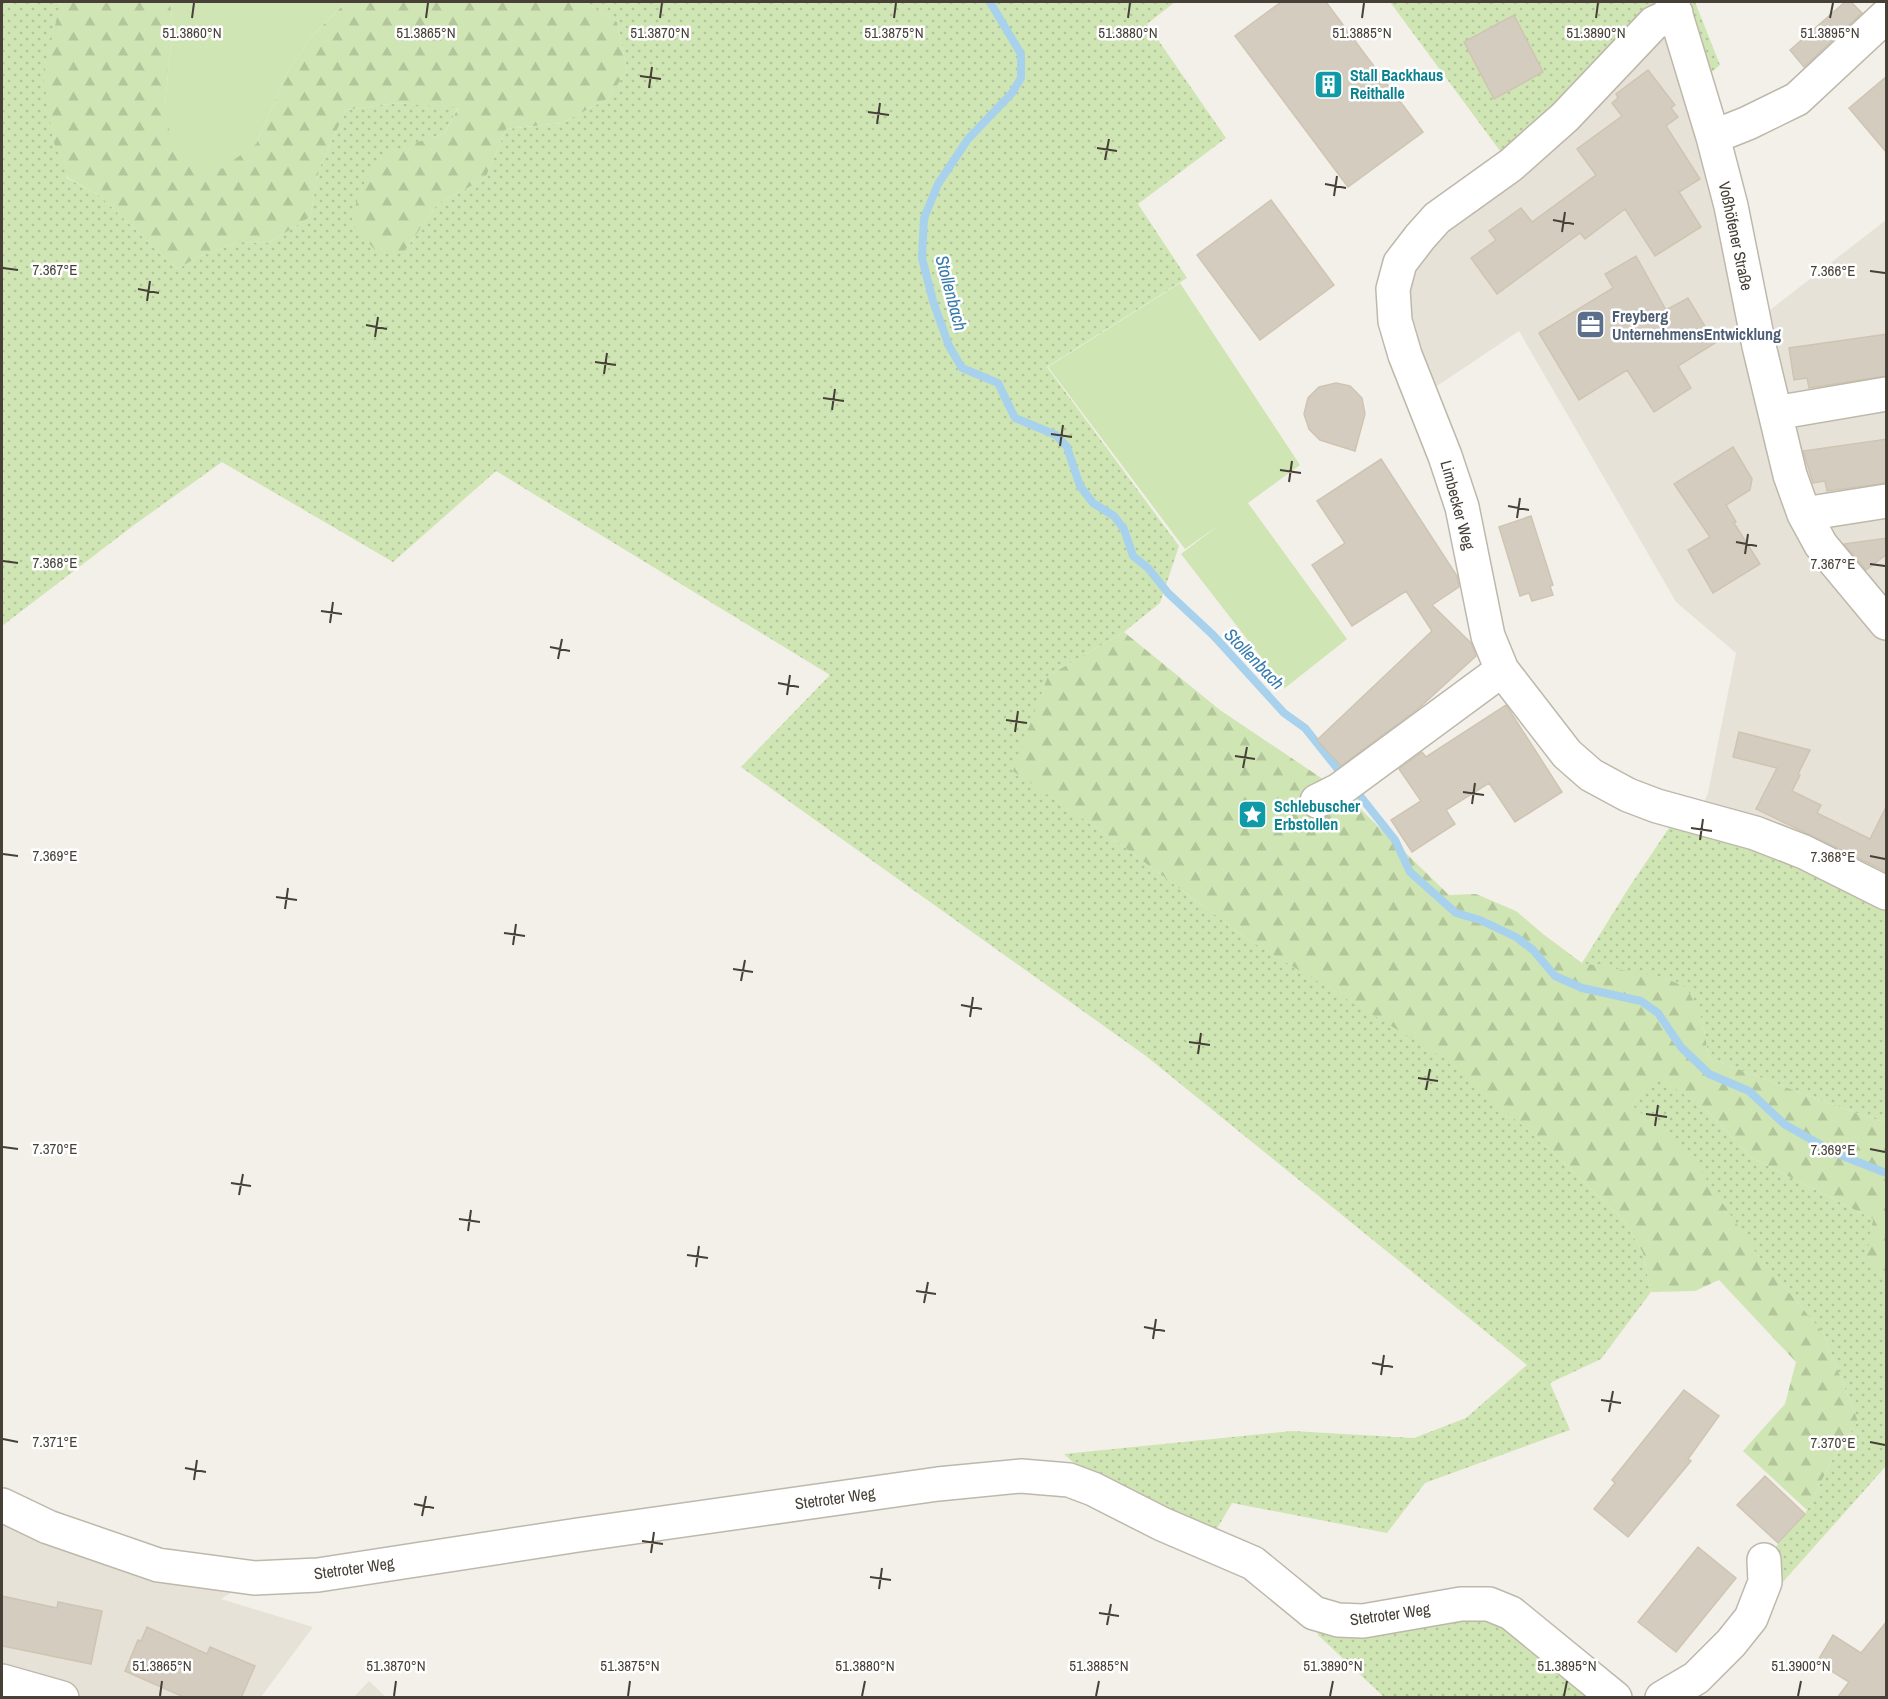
<svg xmlns="http://www.w3.org/2000/svg" width="1888" height="1699" viewBox="0 0 1888 1699" font-family="'Archivo Narrow',sans-serif">
<style>
.residential{fill:#e7e2d7}
.grass{fill:url(#grass-dots)}
.forest{fill:url(#forest-firs)}
.pitch{fill:#cfe5b4}
.lines{fill:none;stroke-linecap:round;stroke-linejoin:round}
.stream{stroke:#a8d1ed;stroke-width:8}
.building{fill:#d4ccbe;stroke:#cfc4b2;stroke-width:1.5}
.minor-casing{stroke:#beb8ab;stroke-width:36}
.minor{stroke:#fff;stroke-width:33}
.ticks{fill:none;stroke:#464037;stroke-width:2}
.labels{text-anchor:middle;stroke-width:5;stroke-linejoin:round;paint-order:stroke}
.culture-label{font-size:16px;font-weight:bold;fill:#0d838f;stroke:#fff;text-anchor:start}
.street-label{font-size:16px;fill:#464037;stroke:#fff}
.service-label{font-size:16px;font-weight:bold;fill:#4e5e75;stroke:#fff;text-anchor:start}
.water-label{font-size:18px;font-style:italic;fill:#367bad;stroke:#fff}
.ticks-label{font-size:15px;text-anchor:middle;fill:#464037;stroke:#fff;stroke-width:5;stroke-linejoin:round;paint-order:stroke}
</style>
<defs>
<pattern id="grass-dots" width="8" height="8" patternUnits="userSpaceOnUse" patternTransform="scale(1.5)"><rect width="8" height="8" fill="#cfe5b4"/><path d="M2 2h.1M6 6h.1" fill="none" stroke="#b3c69b" stroke-width="1.8" stroke-linecap="round"/></pattern>
<pattern id="forest-firs" width="22" height="20" patternUnits="userSpaceOnUse" patternTransform="scale(1.5)"><rect width="22" height="20" fill="#cfe5b4"/><path d="M5 1l3.5 6h-7zM16 11l3.5 6h-7z" fill="#b3c69b"/></pattern>
</defs>
<rect width="100%" height="100%" fill="#f3f0e9"/>
<path class="residential" d="M 1664,33 L 1671,37 L 1713,198 L 1739,334 L 1886,220 L 1886,886 L 1700,811 L 1708,793 L 1736,653 L 1676,602 L 1519,331 L 1428,392 L 1414,359 L 1404,278 L 1410,262 Z
M 2,1514 L 246,1583 L 221,1599 L 313,1627 L 261,1697 L 2,1697 Z
M 369,1681 L 386,1697 L 354,1697 Z"/>
<path class="grass" d="M 2,2 L 60,2 L 67,178 L 100,196 L 177,269 L 198,257 L 239,242 L 269,243 L 310,217 L 319,169 L 346,110 L 396,103 L 458,107 L 445,133 L 394,151 L 404,252 L 438,203 L 485,179 L 506,129 L 562,123 L 609,98 L 627,70 L 617,22 L 585,2 L 1175,2 L 1147,24 L 1226,138 L 1138,204 L 1187,278 L 1047,367 L 1179,546 L 1160,603 L 1124,632 L 1048,676 L 1014,771 L 1117,842 L 1249,940 L 1444,1057 L 1553,1152 L 1625,1222 L 1643,1253 L 1651,1292 L 1601,1359 L 1550,1383 L 1570,1430 L 1425,1483 L 1387,1533 L 1232,1503 L 1212,1537 L 1094,1482 L 1064,1454 L 1292,1431 L 1414,1438 L 1466,1418 L 1527,1365 L 1146,1056 L 741,767 L 830,675 L 496,471 L 393,562 L 222,462 L 134,525 L 2,626 Z
M 1390,2 L 1656,2 L 1652,9 L 1506,159 Z
M 1684,2 L 1695,2 L 1720,65 L 1707,76 Z
M 1675,819 L 1886,901 L 1886,1123 L 1814,1098 L 1709,1058 L 1702,1019 L 1582,963 L 1628,889 Z
M 1658,1075 L 1708,1112 L 1752,1158 L 1873,1219 L 1867,1260 L 1881,1275 L 1886,1278 L 1886,1466 L 1751,1618 L 1764,1560 L 1805,1514 L 1832,1460 L 1858,1421 L 1823,1333 L 1632,1105 Z
M 1489,1611 L 1611,1697 L 1384,1697 L 1318,1635 L 1317,1623 Z"/>
<path class="forest" d="M 61,2 L 170,2 L 173,24 L 165,104 L 256,144 L 289,69 L 313,35 L 346,2 L 585,2 L 617,22 L 627,70 L 609,98 L 562,123 L 506,129 L 485,179 L 438,203 L 404,252 L 379,254 L 351,224 C 357,196 368,164 396,150 C 411,143 429,139 445,133 L 458,108 L 396,103 L 346,110 L 319,169 L 310,217 L 269,243 L 239,242 L 198,257 L 177,269 L 100,196 L 68,178 L 53,140 L 43,74 Z
M 1124,632 L 1220,710 L 1345,794 L 1449,895 L 1476,894 L 1516,911 L 1543,934 L 1582,963 L 1663,977 L 1687,988 L 1702,1019 L 1709,1058 L 1814,1098 L 1886,1123 L 1886,1278 L 1881,1275 L 1866,1260 L 1873,1219 L 1752,1158 L 1708,1112 L 1658,1076 L 1632,1105 L 1690,1155 L 1757,1254 L 1823,1333 L 1858,1421 L 1832,1460 L 1807,1510 L 1743,1451 L 1785,1404 L 1796,1362 L 1719,1280 L 1695,1291 L 1651,1292 L 1643,1253 L 1625,1222 L 1553,1152 L 1444,1058 L 1249,940 L 1117,842 L 1013,771 L 1048,676 Z"/>
<path class="pitch" d="M 170,2 L 346,2 L 313,35 L 289,69 L 256,144 L 221,169 L 189,163 L 172,148 L 165,104 L 173,24 Z
M 1180,283 L 1300,465 L 1248,503 L 1347,639 L 1285,688 L 1181,554 L 1219,525 L 1185,549 L 1048,367 Z"/>
<g class="lines">
<path class="stream" d="M 990,2 L 1021,54 L 1021,78 L 1012,93 L 968,139 L 938,184 L 924,218 L 922,258 L 933,301 L 949,346 L 962,368 L 998,383 L 1015,418 L 1056,435 L 1067,447 L 1080,486 L 1093,503 L 1114,516 L 1124,529 L 1133,556 L 1148,568 L 1168,593 L 1213,635 L 1284,713 L 1305,728 L 1344,777
M 1353,787 L 1395,840 L 1410,872 L 1456,913 L 1480,920 L 1516,937 L 1533,950 L 1555,976 L 1582,988 L 1641,1001 L 1658,1013 L 1681,1047 L 1709,1074 L 1749,1091 L 1784,1124 L 1835,1153 L 1886,1173"/>
</g>
<path class="building" d="M 1281,2 L 1326,2 L 1423,132 L 1348,187 L 1235,36 Z
M 1845,2 L 1851,2 L 1862,13 L 1804,67 L 1790,50 Z
M 1514,15 L 1543,72 L 1494,99 L 1464,42 Z
M 1648,70 L 1675,105 L 1671,108 L 1678,117 L 1666,126 L 1700,179 L 1679,192 L 1701,227 L 1655,256 L 1625,209 L 1585,239 L 1580,233 L 1497,294 L 1471,258 L 1496,240 L 1489,231 L 1521,208 L 1532,222 L 1596,175 L 1577,149 L 1622,116 L 1612,103 L 1618,98 L 1616,94 Z
M 1887,76 L 1887,153 L 1849,108 Z
M 1271,200 L 1334,285 L 1260,340 L 1197,255 Z
M 1636,256 L 1666,310 L 1688,298 L 1715,343 L 1678,366 L 1691,388 L 1654,412 L 1627,370 L 1579,400 L 1539,333 L 1613,288 L 1605,274 Z
M 1887,334 L 1887,376 L 1809,388 L 1807,378 L 1794,380 L 1789,348 Z
M 1336,383 L 1350,386 L 1362,398 L 1365,414 L 1355,451 L 1320,440 L 1309,429 L 1304,414 L 1308,398 L 1319,387 Z
M 1887,439 L 1887,483 L 1827,491 L 1825,481 L 1813,483 L 1803,451 Z
M 1733,447 L 1752,479 L 1750,490 L 1726,505 L 1736,522 L 1734,523 L 1760,564 L 1713,593 L 1688,550 L 1710,537 L 1674,484 Z
M 1381,459 L 1457,576 L 1459,587 L 1432,605 L 1471,643 L 1476,656 L 1419,708 L 1341,766 L 1317,740 L 1432,631 L 1406,591 L 1352,626 L 1312,565 L 1345,543 L 1317,501 Z
M 1531,516 L 1553,585 L 1550,586 L 1553,595 L 1532,601 L 1529,593 L 1520,596 L 1499,527 Z
M 1887,538 L 1887,554 L 1866,570 L 1844,544 Z
M 1506,705 L 1562,792 L 1515,822 L 1489,783 L 1446,810 L 1455,824 L 1412,852 L 1391,820 L 1421,801 L 1399,769 L 1422,752 L 1426,757 Z
M 1739,732 L 1810,750 L 1798,774 L 1800,775 L 1792,791 L 1821,805 L 1817,813 L 1870,839 L 1887,805 L 1887,872 L 1756,809 L 1777,768 L 1733,757 Z
M 1684,1390 L 1719,1416 L 1688,1459 L 1691,1461 L 1628,1537 L 1594,1509 L 1615,1483 L 1612,1480 Z
M 1765,1476 L 1805,1514 L 1778,1543 L 1737,1505 Z
M 1698,1547 L 1736,1578 L 1676,1652 L 1638,1622 Z
M 2,1596 L 57,1608 L 58,1602 L 102,1611 L 91,1664 L 2,1646 Z
M 1887,1621 L 1887,1698 L 1837,1698 L 1849,1682 L 1817,1662 L 1833,1635 L 1861,1653 Z
M 147,1627 L 207,1654 L 210,1647 L 255,1666 L 241,1698 L 186,1698 L 125,1671 L 138,1640 L 141,1641 Z"/>
<g class="lines">
<defs>
<path id="minor" d="M 1672,2 L 1713,137 L 1731,206 L 1759,346 L 1790,475 L 1804,514 L 1821,545 L 1886,623
M 1676,13 L 1654,23 L 1565,117 L 1511,165 L 1437,218 L 1420,237 L 1400,263 L 1393,289 L 1395,321 L 1405,355 L 1445,456 L 1462,507 L 1488,636 L 1502,670 L 1567,754 L 1591,775 L 1628,795 L 1657,806 L 1755,833 L 1804,852 L 1886,893
M 1713,137 L 1748,123 L 1797,99 L 1886,16
M 1775,413 L 1886,394
M 1804,514 L 1886,501
M 1317,801 L 1339,790 L 1502,670
M 2,1505 L 48,1527 L 158,1565 L 254,1578 L 318,1575 L 578,1535 L 938,1484 L 1021,1476 L 1069,1480 L 1093,1489 L 1162,1524 L 1253,1563 L 1314,1613 L 1338,1620 L 1363,1621 L 1461,1604 L 1489,1604 L 1511,1613 L 1615,1698
M 2,1681 L 62,1698
M 1662,1698 L 1696,1678 L 1731,1643 L 1751,1618 L 1765,1582 L 1764,1560"/>
</defs>
<use href="#minor" class="minor-casing"/>
<use href="#minor" class="minor"/>
</g>
<path class="ticks" d="M 192,18 L 194,3M 426,18 L 428,3M 660,18 L 662,3M 894,18 L 896,3M 1128,18 L 1130,3M 1362,18 L 1364,3M 1596,18 L 1598,3M 1830,18 L 1833,3M 640,76 L 661,79M 649,88 L 652,67M 868,112 L 889,115M 877,124 L 880,103M 1097,148 L 1117,151M 1105,160 L 1109,139M 1325,184 L 1346,188M 1334,196 L 1337,176M 1553,220 L 1574,224M 1562,232 L 1565,212M 3,268 L 18,270M 1870,271 L 1885,273M 138,289 L 159,293M 147,301 L 150,281M 366,325 L 387,329M 375,337 L 378,317M 595,362 L 616,365M 604,374 L 607,353M 823,398 L 844,401M 832,410 L 835,389M 1051,434 L 1072,437M 1060,446 L 1063,425M 1280,470 L 1301,473M 1289,482 L 1292,461M 1508,506 L 1529,510M 1517,518 L 1520,498M 1736,542 L 1757,546M 1745,554 L 1748,534M 3,561 L 18,563M 1870,564 L 1885,566M 321,611 L 342,614M 330,623 L 333,602M 550,647 L 570,651M 558,659 L 562,639M 778,683 L 799,687M 787,695 L 790,675M 1006,720 L 1027,723M 1015,732 L 1018,711M 1235,756 L 1255,759M 1243,768 L 1247,747M 1463,792 L 1484,795M 1472,804 L 1475,783M 1691,828 L 1712,831M 1700,840 L 1703,819M 3,854 L 18,856M 1870,856 L 1885,859M 276,897 L 297,900M 285,909 L 288,888M 504,933 L 525,936M 513,945 L 516,924M 733,969 L 753,972M 741,981 L 745,960M 961,1005 L 982,1009M 970,1017 L 973,997M 1189,1042 L 1210,1045M 1198,1054 L 1201,1033M 1418,1078 L 1438,1081M 1426,1090 L 1430,1069M 1646,1114 L 1667,1117M 1655,1126 L 1658,1105M 3,1147 L 18,1149M 1870,1149 L 1885,1152M 231,1183 L 251,1186M 239,1195 L 243,1174M 459,1219 L 480,1222M 468,1231 L 471,1210M 687,1255 L 708,1258M 696,1267 L 699,1246M 916,1291 L 936,1294M 924,1303 L 928,1282M 1144,1327 L 1165,1331M 1153,1339 L 1156,1319M 1372,1363 L 1393,1367M 1381,1375 L 1384,1355M 1601,1400 L 1621,1403M 1609,1412 L 1613,1391M 3,1439 L 18,1442M 1870,1442 L 1885,1445M 185,1468 L 206,1472M 194,1480 L 197,1460M 414,1504 L 434,1508M 422,1516 L 426,1496M 642,1541 L 663,1544M 651,1553 L 654,1532M 870,1577 L 891,1580M 879,1589 L 882,1568M 1099,1613 L 1119,1616M 1107,1625 L 1111,1604M 160,1696 L 162,1681M 394,1696 L 396,1681M 628,1696 L 630,1681M 862,1696 L 865,1681M 1096,1696 L 1099,1681M 1330,1696 L 1333,1681M 1564,1696 L 1567,1681M 1798,1696 L 1801,1681"/>
<defs>
<symbol id="building-square" viewBox="-11 -11 22 22"><rect x="-9" y="-9" width="18" height="18" rx="4" fill="#0f9aa8" stroke="#fff"/><path d="M-4-6H4V6H1V3H-1V6H-4ZM-2.5-4.3h1.7v1.8h-1.7ZM.8-4.3h1.7v1.8H.8ZM-2.5-1h1.7V.8h-1.7ZM.8-1h1.7V.8H.8Z" fill="#fff"/></symbol>
<symbol id="office-square" viewBox="-11 -11 22 22"><rect x="-9" y="-9" width="18" height="18" rx="4" fill="#5c6f8a" stroke="#fff"/><path d="M-6-3h4V-5.5h4V-3h4V5H-6ZM-1-4.5V-3h2v-1.5ZM-6 0V1H6V0Z" fill="#fff"/></symbol>
<symbol id="sight-square" viewBox="-11 -11 22 22"><rect x="-9" y="-9" width="18" height="18" rx="4" fill="#0f9aa8" stroke="#fff"/><path d="M0-6L1.8-2.2L6-1.7L2.9 1.2L3.7 5.4L0 3.3L-3.7 5.4L-2.9 1.2L-6-1.7L-1.8-2.2Z" fill="#fff"/></symbol>
</defs>
<g fill-rule="evenodd">
<use href="#building-square" x="1312" y="68" width="33" height="33"/>
<use href="#office-square" x="1574" y="308" width="33" height="33"/>
<use href="#sight-square" x="1236" y="798" width="33" height="33"/>
</g>
<g class="labels">
<g class="culture-label">
<text x="1350" y="81">Stall Backhaus<tspan x="1350" dy="18">Reithalle</tspan></text>
<text x="1274" y="812">Schlebuscher<tspan x="1274" dy="18">Erbstollen</tspan></text>
</g>
<g class="street-label">
<text transform="translate(1736 236) rotate(78)" y="6">Voßhöfener Straße</text>
<text transform="translate(1458 505) rotate(75)" y="6">Limbecker Weg</text>
<text transform="translate(835 1498) rotate(-8)" y="6">Stetroter Weg</text>
<text transform="translate(354 1568) rotate(-8)" y="6">Stetroter Weg</text>
<text transform="translate(1390 1614) rotate(-8)" y="6">Stetroter Weg</text>
</g>
<g class="service-label">
<text x="1612" y="322">Freyberg<tspan x="1612" dy="18">UnternehmensEntwicklung</tspan></text>
</g>
<g class="water-label">
<text transform="translate(951 293) rotate(75)" y="6">Stollenbach</text>
<text transform="translate(1254 659) rotate(46)" y="6">Stollenbach</text>
</g>
</g>
<g class="ticks-label">
<text x="192" y="38">51.3860°N</text>
<text x="426" y="38">51.3865°N</text>
<text x="660" y="38">51.3870°N</text>
<text x="894" y="38">51.3875°N</text>
<text x="1128" y="38">51.3880°N</text>
<text x="1362" y="38">51.3885°N</text>
<text x="1596" y="38">51.3890°N</text>
<text x="1830" y="38">51.3895°N</text>
<text x="55" y="275">7.367°E</text>
<text x="1833" y="276">7.366°E</text>
<text x="55" y="568">7.368°E</text>
<text x="1833" y="569">7.367°E</text>
<text x="55" y="861">7.369°E</text>
<text x="1833" y="862">7.368°E</text>
<text x="55" y="1154">7.370°E</text>
<text x="1833" y="1155">7.369°E</text>
<text x="55" y="1447">7.371°E</text>
<text x="1833" y="1448">7.370°E</text>
<text x="162" y="1671">51.3865°N</text>
<text x="396" y="1671">51.3870°N</text>
<text x="630" y="1671">51.3875°N</text>
<text x="865" y="1671">51.3880°N</text>
<text x="1099" y="1671">51.3885°N</text>
<text x="1333" y="1671">51.3890°N</text>
<text x="1567" y="1671">51.3895°N</text>
<text x="1801" y="1671">51.3900°N</text>
</g>
<rect width="1888" height="1699" fill="none" stroke="#464037" stroke-width="6"/>
</svg>
